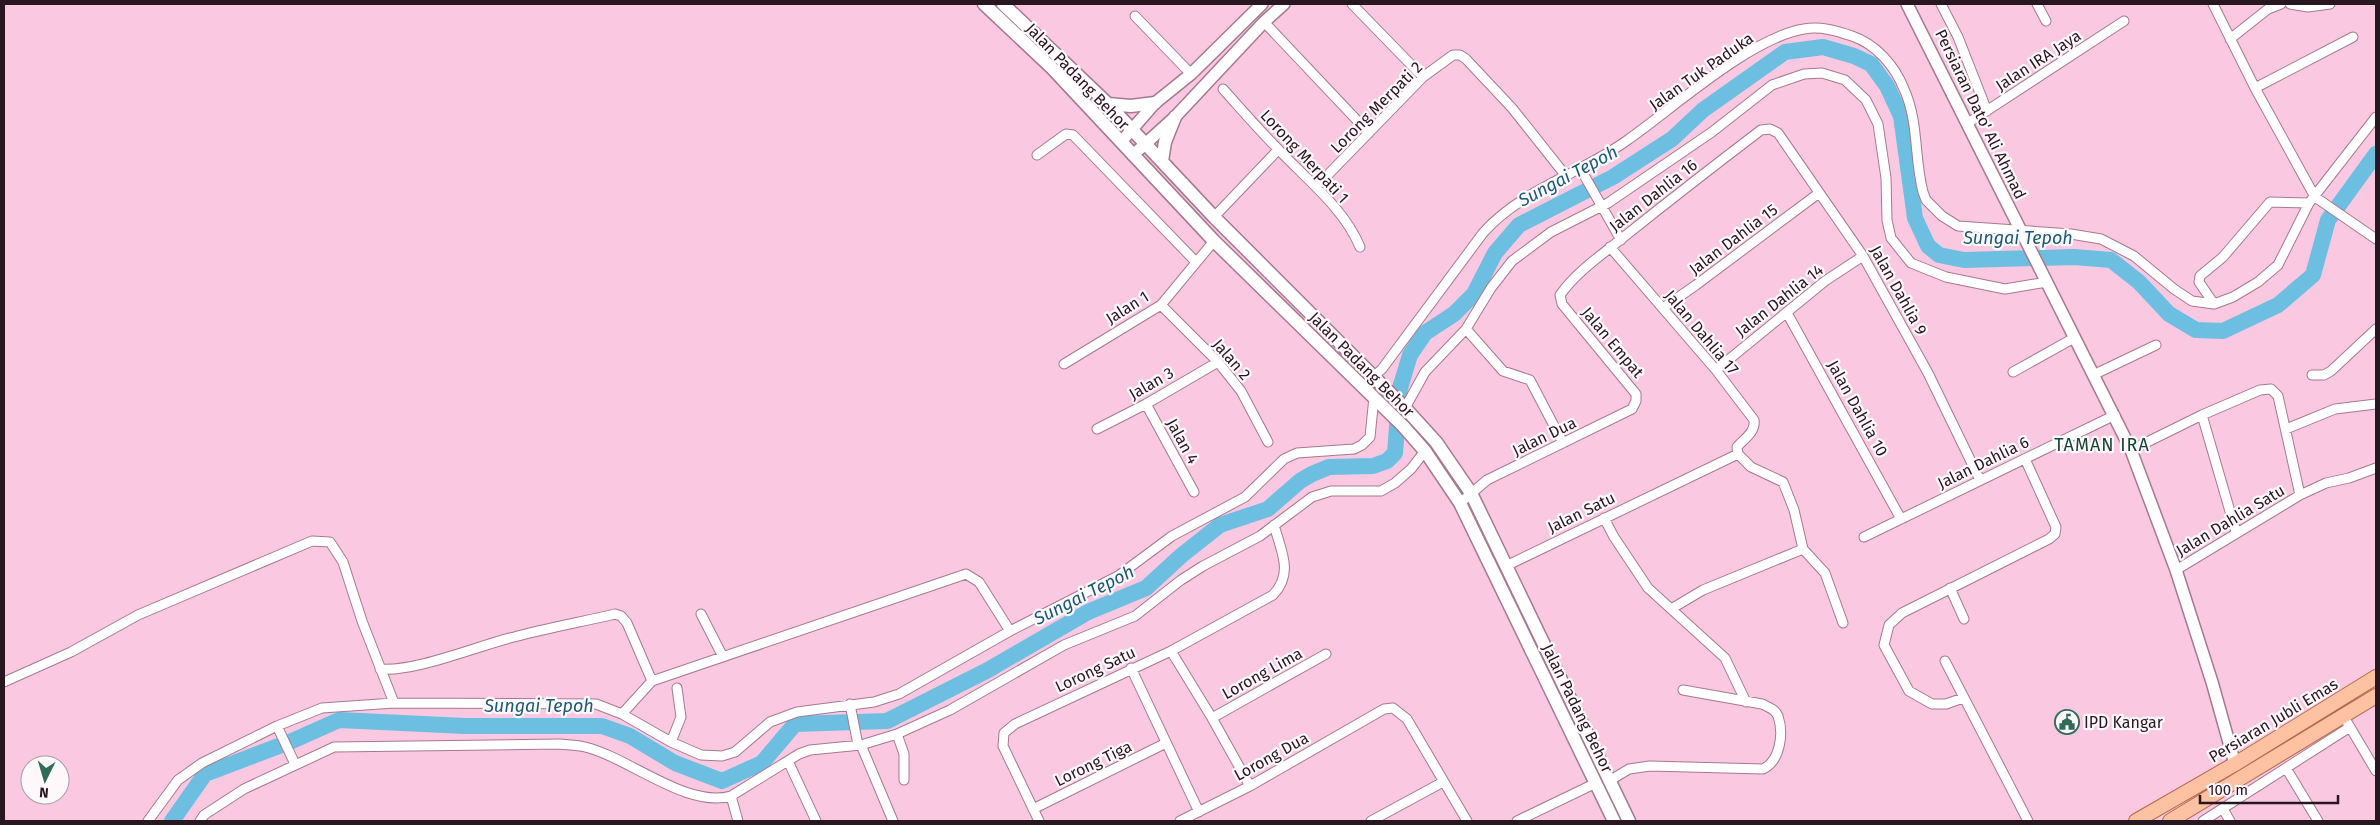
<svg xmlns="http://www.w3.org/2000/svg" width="2380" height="825" viewBox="0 0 2380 825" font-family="'Fira Sans',sans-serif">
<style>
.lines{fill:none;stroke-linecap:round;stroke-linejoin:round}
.river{stroke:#6cbfe1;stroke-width:16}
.minor-casing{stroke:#a77990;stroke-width:11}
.tertiary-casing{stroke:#a77990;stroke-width:14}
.secondary-casing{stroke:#a77990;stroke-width:15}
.primary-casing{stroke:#b36a4c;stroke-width:16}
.minor{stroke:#fff;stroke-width:9}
.tertiary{stroke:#fff;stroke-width:11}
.secondary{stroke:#fff;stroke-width:12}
.primary{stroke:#fec1a1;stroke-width:14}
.labels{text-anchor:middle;stroke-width:4.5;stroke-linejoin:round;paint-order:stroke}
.street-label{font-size:16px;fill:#281620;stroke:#fef8fb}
.poi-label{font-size:16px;fill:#281620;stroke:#fef8fb;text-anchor:start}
.water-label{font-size:18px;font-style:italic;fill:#195b73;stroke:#fef8fb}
.neighbourhood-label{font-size:18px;letter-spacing:1px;fill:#144535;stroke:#fef8fb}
</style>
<rect width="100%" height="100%" fill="#fbc8e1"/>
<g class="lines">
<path class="river" d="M 172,821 L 205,774 L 292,741 L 339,720 L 465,726 L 602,726 L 630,736 L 675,763 L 722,781 L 762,763 L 795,724 L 887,721 L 988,670 L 1088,612 L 1146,588 L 1182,555 L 1220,525 L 1268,509 L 1300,481 L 1312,474 L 1329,467 L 1373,466 L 1387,461 L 1395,453 L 1400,388 L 1410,355 L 1425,333 L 1454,314 L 1474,294 L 1495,253 L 1519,225 L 1613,177 L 1672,139 L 1703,110 L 1785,52 L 1823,47 L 1854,56 L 1871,64 L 1887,86 L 1901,116 L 1915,218 L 1928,246 L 1939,255 L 1964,260 L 2074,257 L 2111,260 L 2139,282 L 2169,314 L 2196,330 L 2223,331 L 2278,305 L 2313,275 L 2328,220 L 2376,154"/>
<defs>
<path id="minor" d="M 1352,4 L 1423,77
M 1941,4 L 1958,37 L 1987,111
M 2037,4 L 2046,21
M 2213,4 L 2255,88 L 2315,197 L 2376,239
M 2290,4 L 2308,7 L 2330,4
M 1135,16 L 1191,74
M 1264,22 L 1369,133
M 2230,39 L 2268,9 L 2281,4
M 2255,88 L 2353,37
M 1223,89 C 1241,109 1259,130 1278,149 C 1306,179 1344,208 1360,247
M 1968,123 L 2124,21
M 1037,155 L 1066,134 L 1073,135 L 1196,262
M 1580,168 L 1621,240
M 1316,187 L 1423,77 L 1453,55 L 1460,55 L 1466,59 L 1512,108 L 1566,176
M 1214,217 L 1278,150
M 1610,247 L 1716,370 L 1754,420 C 1756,432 1744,439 1737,447 L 1738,454 L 1751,467 L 1783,482 L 1794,510 L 1803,549 L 1825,573 L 1843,623
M 2214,304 L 2199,282 L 2200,276 L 2223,257 L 2270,202 L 2309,203
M 1161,305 L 1218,362 L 1241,391 L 1268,442
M 1663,308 L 1696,285 L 1819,193
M 1787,313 L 1901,519
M 1466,329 L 1503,371 L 1530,380 L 1563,443
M 1064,364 L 1161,305 L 1214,241
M 1716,370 L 1825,281 L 1863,256
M 2013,372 L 2074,338
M 2093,375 L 2156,345
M 2312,375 L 2324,375 L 2331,371 L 2376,329
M 1373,377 L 1382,369 L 1483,233 C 1522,189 1583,173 1629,139 C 1673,108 1752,37 1804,29 C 1821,26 1837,31 1852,36 C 1876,44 1895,66 1904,89 C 1919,122 1914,158 1923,192 L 1926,200 L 1942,216 L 1958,226 L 2071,234 L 2101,239 L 2134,256 L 2174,289 L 2192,301 L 2214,304 L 2233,297 L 2258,282 L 2278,265 L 2309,203 L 2376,117
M 1146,404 L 1194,492
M 1405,408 L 1425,372 L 1466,329 L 1491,288 L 1512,261 L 1551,232 L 1608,203 L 1712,132 L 1772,85 L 1804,74 L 1822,73 L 1845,80 L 1866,100 L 1878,124 L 1886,178 L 1887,220 L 1891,238 L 1911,263 L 1946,277 L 2005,289 L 2047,282
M 2202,415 L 2236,532
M 1097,429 L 1146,404 L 1218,362
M 2286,429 L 2335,409 L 2376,404
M 2131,450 L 2202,415 L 2260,390 L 2271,389 L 2278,396 L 2300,495
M 1460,503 L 1487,480 L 1632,409 L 1636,401 L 1636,394 L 1562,304 L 1560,295 C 1577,271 1603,254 1625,236 C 1670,200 1715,165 1761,130 L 1770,129 L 1778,133 L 1863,256 L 1928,373 L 1980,480
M 1604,518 L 1614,537 L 1648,588 L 1725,658 L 1746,702
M 1864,537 L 2115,415
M 1506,566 L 1738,454
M 2176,570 L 2300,495 L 2326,483 L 2349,478 L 2376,468
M 1950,588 L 1964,619
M 1671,609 L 1703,590 L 1803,549
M 701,614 L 722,655
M 1171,651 L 1212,718 L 1250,786
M 1945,661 L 2028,821
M 1131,668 L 1199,812
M 380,669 C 416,672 477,646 514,637 C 547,628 581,622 615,614 L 621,616 L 627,623 L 652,681 L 622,714
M 652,681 L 966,574 L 979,582 L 1010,631
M 4,682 L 71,652 L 138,615 L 312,541 L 330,542 L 343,562 L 362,621 L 394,703
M 1963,698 L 1946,704 L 1932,704 L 1909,691 L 1884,645 L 1889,625 L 1902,613 L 2049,539 L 2055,534 L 2056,527 L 2025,459
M 850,704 L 858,745
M 1212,718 L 1326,654
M 2347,722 L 2376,771
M 277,726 L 295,764
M 897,734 L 904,754 L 904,780
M 671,742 L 681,717 L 677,688
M 861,745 L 893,821
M 788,761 L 816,821
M 2286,768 L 2318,821
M 1609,781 L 1629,769 L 1650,766 L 1763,769 C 1780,761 1784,734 1778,716 C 1775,709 1768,707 1762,704 L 1683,690
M 731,796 L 738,821
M 1033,809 L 1166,743
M 2223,809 L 2230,821
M 148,821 L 178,780 L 202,763 L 277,726 L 322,708 L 394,703 L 596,704 L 622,714 L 671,742 L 701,755 L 722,756 L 735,752 L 770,722 L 797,712 L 874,702 L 899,694 L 1010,631 L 1118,576 L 1172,536 L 1245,497 L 1284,459 L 1297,453 L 1354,449 L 1362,445 L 1370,437 L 1374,397
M 200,821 L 204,815 L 244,789 L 334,747 L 559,744 C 567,745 577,745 585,747 C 628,757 687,809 731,796 L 799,754 L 810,750 L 861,745 L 897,734 L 950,710 L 1064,645 L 1135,616 L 1181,580 L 1203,566 L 1260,536 L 1312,497 L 1331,491 L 1381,491 L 1395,483 L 1411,469 L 1425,451
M 1039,821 L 1003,746 L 1004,733 L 1015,724 L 1171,651 L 1273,595 C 1294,573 1281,551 1274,525
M 1180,821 L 1250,786 L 1384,709 L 1393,708 L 1407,719 L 1467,821
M 1371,821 L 1443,782
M 1517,821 L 1596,783
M 2203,821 L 2350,727"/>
<path id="tertiary" d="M 1907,4 L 2131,450 L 2176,570 L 2212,682 L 2235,764
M 1121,142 L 1155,103 L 1191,74 L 1262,4
M 1133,155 L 1175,117 L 1264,22 L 1284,4"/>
<path id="secondary" d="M 984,4 L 1052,68 L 1214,241 L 1403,426 L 1425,451 L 1460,503 L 1614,821
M 1003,4 L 1108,104 L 1214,217 L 1405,408 L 1436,442 L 1471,493 L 1629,821
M 1108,104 L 1131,106 L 1155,103
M 1162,161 L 1165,142 L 1175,117"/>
<path id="primary" d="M 2136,821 L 2235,764 L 2376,677
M 2170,821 L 2376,696"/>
</defs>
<use href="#minor" class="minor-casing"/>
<use href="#tertiary" class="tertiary-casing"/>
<use href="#secondary" class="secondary-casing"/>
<use href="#primary" class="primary-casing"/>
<use href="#minor" class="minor"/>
<use href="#tertiary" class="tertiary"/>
<use href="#secondary" class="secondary"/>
<use href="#primary" class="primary"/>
</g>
<defs>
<symbol id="civic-ring" viewBox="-11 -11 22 22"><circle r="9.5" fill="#fef8fb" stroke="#316c57" stroke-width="1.5"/><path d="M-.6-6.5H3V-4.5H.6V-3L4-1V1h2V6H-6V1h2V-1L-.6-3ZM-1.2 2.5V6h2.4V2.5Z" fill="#316c57"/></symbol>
</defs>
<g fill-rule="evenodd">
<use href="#civic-ring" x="2053" y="708" width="28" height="28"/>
</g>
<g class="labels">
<g class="street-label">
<text transform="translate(2038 60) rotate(-33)" y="6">Jalan IRA Jaya</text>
<text transform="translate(1701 71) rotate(-35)" y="6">Jalan Tuk Paduka</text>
<text transform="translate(1078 76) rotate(46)" y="6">Jalan Padang Behor</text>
<text transform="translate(1376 107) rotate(-45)" y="6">Lorong Merpati 2</text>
<text transform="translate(1981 114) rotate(64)" y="6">Persiaran Dato' Ali Ahmad</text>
<text transform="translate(1305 156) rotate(47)" y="6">Lorong Merpati 1</text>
<text transform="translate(1653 195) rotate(-38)" y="6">Jalan Dahlia 16</text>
<text transform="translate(1733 239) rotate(-37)" y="6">Jalan Dahlia 15</text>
<text transform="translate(1899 290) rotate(61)" y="6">Jalan Dahlia 9</text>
<text transform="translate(1779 300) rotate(-38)" y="6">Jalan Dahlia 14</text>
<text transform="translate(1127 307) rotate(-32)" y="6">Jalan 1</text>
<text transform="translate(1702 332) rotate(50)" y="6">Jalan Dahlia 17</text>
<text transform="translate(1613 342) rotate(50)" y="6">Jalan Empat</text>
<text transform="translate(1232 359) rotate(49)" y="6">Jalan 2</text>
<text transform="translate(1362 364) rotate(45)" y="6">Jalan Padang Behor</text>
<text transform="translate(1151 383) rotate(-30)" y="6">Jalan 3</text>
<text transform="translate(1858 408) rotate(61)" y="6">Jalan Dahlia 10</text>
<text transform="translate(1544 436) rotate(-26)" y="6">Jalan Dua</text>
<text transform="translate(1183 441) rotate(61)" y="6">Jalan 4</text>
<text transform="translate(1983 462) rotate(-26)" y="6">Jalan Dahlia 6</text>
<text transform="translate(1581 512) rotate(-26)" y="6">Jalan Satu</text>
<text transform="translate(2230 520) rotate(-31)" y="6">Jalan Dahlia Satu</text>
<text transform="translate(1095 669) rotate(-25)" y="6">Lorong Satu</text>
<text transform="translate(1262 673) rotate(-29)" y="6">Lorong Lima</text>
<text transform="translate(1578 708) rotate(64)" y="6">Jalan Padang Behor</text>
<text transform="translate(2273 720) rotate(-31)" y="6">Persiaran Jubli Emas</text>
<text transform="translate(1271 756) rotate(-29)" y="6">Lorong Dua</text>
<text transform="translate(1093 763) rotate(-26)" y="6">Lorong Tiga</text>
</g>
<g class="poi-label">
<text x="2084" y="728">IPD Kangar</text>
</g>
<g class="water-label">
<text transform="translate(1568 176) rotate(-28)" y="6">Sungai Tepoh</text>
<text x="2018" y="244">Sungai Tepoh</text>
<text transform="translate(1084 595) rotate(-27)" y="6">Sungai Tepoh</text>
<text x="539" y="712">Sungai Tepoh</text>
</g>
<g class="neighbourhood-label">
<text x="2102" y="451">TAMAN IRA</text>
</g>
</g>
<rect width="2380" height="825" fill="none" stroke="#281620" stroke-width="10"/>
<g transform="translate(45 780) rotate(185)"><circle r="24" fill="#fef8fb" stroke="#a89ea3"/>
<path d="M0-4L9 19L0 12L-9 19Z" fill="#316c57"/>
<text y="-8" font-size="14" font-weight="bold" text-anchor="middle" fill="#281620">N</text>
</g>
<path d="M2200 795v8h138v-8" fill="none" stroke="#281620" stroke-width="2.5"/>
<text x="2208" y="795" font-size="15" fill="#281620" stroke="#fef8fb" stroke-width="4" paint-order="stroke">100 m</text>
</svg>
